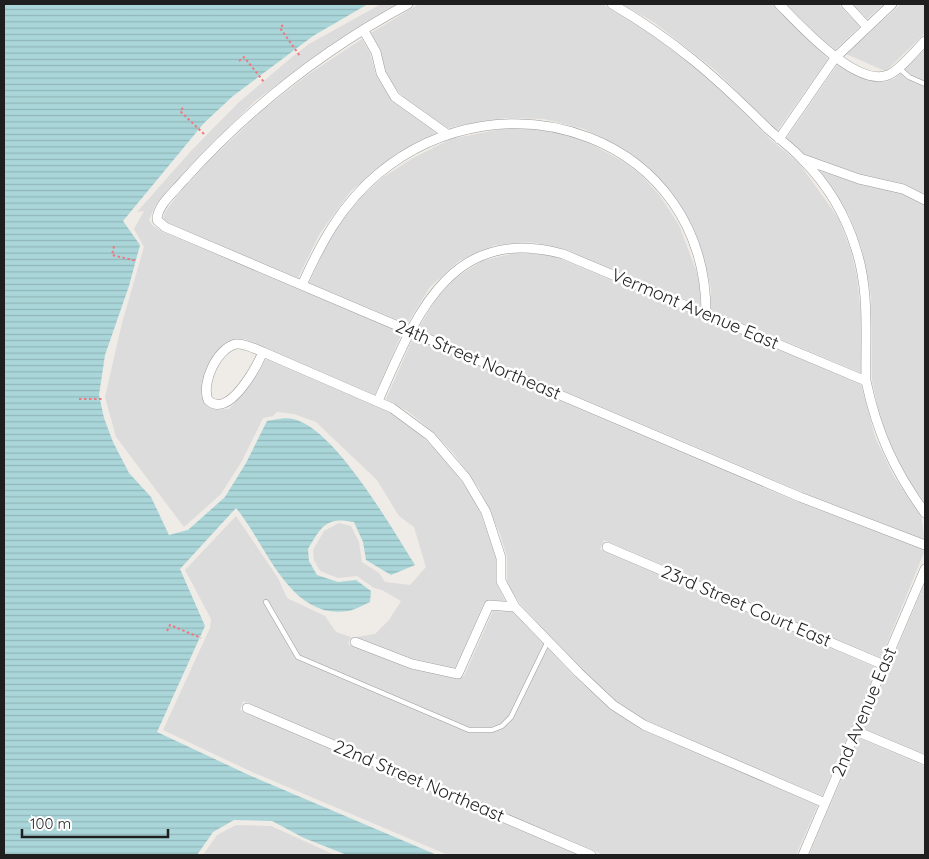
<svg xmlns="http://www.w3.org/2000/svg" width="929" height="859" viewBox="0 0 929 859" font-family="Quicksand,sans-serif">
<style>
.residential{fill:#dddcdc}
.water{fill:url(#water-rules)}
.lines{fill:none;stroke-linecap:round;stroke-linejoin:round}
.service-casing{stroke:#9c9c9c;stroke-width:5.5}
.minor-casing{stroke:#9c9c9c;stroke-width:10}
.path{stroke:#ef787e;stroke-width:2;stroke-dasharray:2.5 2.5;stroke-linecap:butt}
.service{stroke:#fff;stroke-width:4.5}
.minor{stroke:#fff;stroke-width:9}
.labels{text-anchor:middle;stroke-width:5;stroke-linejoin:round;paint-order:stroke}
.street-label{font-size:18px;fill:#1f1f1f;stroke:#fff}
</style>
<defs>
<pattern id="water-rules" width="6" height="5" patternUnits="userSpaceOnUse" patternTransform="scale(1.25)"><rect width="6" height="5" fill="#aad6d9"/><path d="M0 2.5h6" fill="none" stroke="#92b7ba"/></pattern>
</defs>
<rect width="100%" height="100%" fill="#efebe6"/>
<path class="residential" d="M 381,4 L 397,4 L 302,66 L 255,101 L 201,154 L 168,190 L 155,206 L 149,220 L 152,225 L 163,232 L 402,333 L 375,395 L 245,339 L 235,339 L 217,352 L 205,372 L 201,396 L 207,406 L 214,410 L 229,409 L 259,372 L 266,359 L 389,412 L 416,430 L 445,459 L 470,493 L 481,514 L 496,558 L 496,582 L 505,601 L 489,600 L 484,603 L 455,668 L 414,659 L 356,637 L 375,634 L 389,620 L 401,601 L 382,590 L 374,588 L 357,576 L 338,578 L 320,571 L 314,560 L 313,550 L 324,531 L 339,523 L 351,526 L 359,542 L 362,562 L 379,573 L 385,582 L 410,585 L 426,567 L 414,527 L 399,516 L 377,480 L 316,422 L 294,414 L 277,412 L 273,416 L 263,418 L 242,461 L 221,494 L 184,527 L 116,437 L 105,397 L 122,323 L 144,247 L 134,229 L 144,211 L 137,212 L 191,151 L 238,103 L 292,57 L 309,44 Z
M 419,4 L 602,4 L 649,32 L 708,77 L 771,140 L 799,163 L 839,219 L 851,251 L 857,277 L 861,316 L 861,373 L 711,310 L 711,288 L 703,256 L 680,205 L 649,168 L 619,146 L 584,129 L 544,119 L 505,118 L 447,128 L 403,97 L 393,85 L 386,72 L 380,50 L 371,33 Z
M 622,4 L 772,4 L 828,59 L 777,131 L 715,70 L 655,23 Z
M 786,4 L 838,4 L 860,26 L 835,50 L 822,40 Z
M 853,4 L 884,4 L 867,19 Z
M 901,4 L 925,4 L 925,33 L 888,69 L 885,71 L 846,54 Z
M 362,39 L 370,53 L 376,75 L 391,99 L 437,133 L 393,157 L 351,191 L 320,233 L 298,278 L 168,223 L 163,219 L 165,212 L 177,196 L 209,161 L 264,109 L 309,74 Z
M 925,49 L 925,194 L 905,184 L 860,174 L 805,155 L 786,139 L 837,65 L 855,74 L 877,82 L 885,82 L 895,78 Z
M 507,128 L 543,129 L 580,138 L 626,163 L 641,175 L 660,196 L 679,225 L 697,273 L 700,287 L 700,305 L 564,249 L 531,242 L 495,245 L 459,261 L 430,287 L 407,324 L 309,283 L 330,238 L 344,218 L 359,199 L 382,178 L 413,158 L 451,139 Z
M 817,170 L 858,183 L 901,193 L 925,206 L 925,504 L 903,471 L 886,434 L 878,408 L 872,381 L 871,295 L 862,249 L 849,215 Z
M 515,253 L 543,254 L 561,259 L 861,384 L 875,437 L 893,475 L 921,516 L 925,540 L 802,492 L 418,329 L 439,294 L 452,280 L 482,261 Z
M 413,338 L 793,500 L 925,550 L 881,658 L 604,540 L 600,549 L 877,668 L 822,796 L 646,721 L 616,701 L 582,670 L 521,605 L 509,588 L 507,581 L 507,557 L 500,534 L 479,488 L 454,454 L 434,433 L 410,413 L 386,399 Z
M 236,516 L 278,578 L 287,598 L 325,616 L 336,632 L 351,637 L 348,644 L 411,669 L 458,679 L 464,676 L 493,611 L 513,612 L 575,677 L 609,708 L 641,729 L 818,805 L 796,855 L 604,855 L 243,701 L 240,710 L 578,855 L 448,855 L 252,772 L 163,730 L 210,628 L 211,619 L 185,570 Z
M 925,583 L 925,755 L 863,729 Z
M 859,738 L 925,766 L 925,855 L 809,855 Z
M 236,825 L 271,826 L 335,855 L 203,855 L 217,835 Z"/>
<path class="water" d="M 4,4 L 368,4 L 313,36 L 233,96 L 204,123 L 123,221 L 140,245 L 129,286 L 105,355 L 99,395 L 104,418 L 113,442 L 129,473 L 151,497 L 169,535 L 188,530 L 225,497 L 246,463 L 267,421 C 274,420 286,417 293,419 C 335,428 392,529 415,565 L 391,575 L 366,560 L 363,542 L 354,522 C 326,516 321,527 308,549 L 309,561 L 317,575 L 338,582 L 356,580 L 371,591 L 370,602 C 363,605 355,610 348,611 C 289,620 267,545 236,508 L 180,569 L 205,626 L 157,732 L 251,776 L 437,855 L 347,855 L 304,838 L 272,821 L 234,820 L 213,832 L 197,855 L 4,855 Z"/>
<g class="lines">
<defs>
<path id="service" d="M 899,68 L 909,77 L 925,84
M 266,602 L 298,657 L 469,730 L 492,730 L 502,726 L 511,717 L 548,641"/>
<path id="minor" d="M 408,4 C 324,49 248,109 184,180 C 175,191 157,205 157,220 L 165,227 L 800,497 L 925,545
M 612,4 C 674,40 717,78 768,129 C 779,139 792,148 802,159 C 827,184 846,216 856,249 C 870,292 865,337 866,381
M 779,4 C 799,24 856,88 888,75 C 899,71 916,50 925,41
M 846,4 L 867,27
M 364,31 L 376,52 L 381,73 L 395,97 L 447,134
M 779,139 L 835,58 L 892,4
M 803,159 L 859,179 L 903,189 L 925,200
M 302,285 C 321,243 341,205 378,174 C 505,68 706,137 706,313
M 263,352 C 256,368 228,420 208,400 C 201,383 217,348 236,344 C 245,343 255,349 263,352 L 392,408 L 430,436 L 466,478 L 486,512 L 501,558 L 501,581 L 515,607 L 579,673 L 613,705 L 644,725 L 825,803
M 378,401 C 415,317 450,223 563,254 L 866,381 C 877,433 894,470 925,513
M 607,547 L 884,665
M 355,642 L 412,664 L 458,674 L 489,605 L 515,607
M 247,708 L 591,855
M 856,731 L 925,760
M 803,855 L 925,569"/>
</defs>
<use href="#service" class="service-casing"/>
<use href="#minor" class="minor-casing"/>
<path class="path" d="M 283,25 L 280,28 L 300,56
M 239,61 L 244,57 L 264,82
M 183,108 L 180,111 L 205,135
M 114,246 L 112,255 L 137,261
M 79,399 L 102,399
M 167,631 L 170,625 L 201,638"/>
<use href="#service" class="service"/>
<use href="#minor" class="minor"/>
</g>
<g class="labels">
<g class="street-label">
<text transform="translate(695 309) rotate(23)" y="6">Vermont Avenue East</text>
<text transform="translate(478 360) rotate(23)" y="6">24th Street Northeast</text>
<text transform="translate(746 606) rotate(23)" y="6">23rd Street Court East</text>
<text transform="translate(864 712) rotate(-67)" y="6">2nd Avenue East</text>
<text transform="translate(419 781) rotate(23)" y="6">22nd Street Northeast</text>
</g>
</g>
<rect width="929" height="859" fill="none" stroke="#1f1f1f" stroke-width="10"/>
<path d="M22 829v8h146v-8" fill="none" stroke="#1f1f1f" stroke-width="2.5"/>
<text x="30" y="829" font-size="15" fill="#1f1f1f" stroke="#ffffff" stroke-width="4" paint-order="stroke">100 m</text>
</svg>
